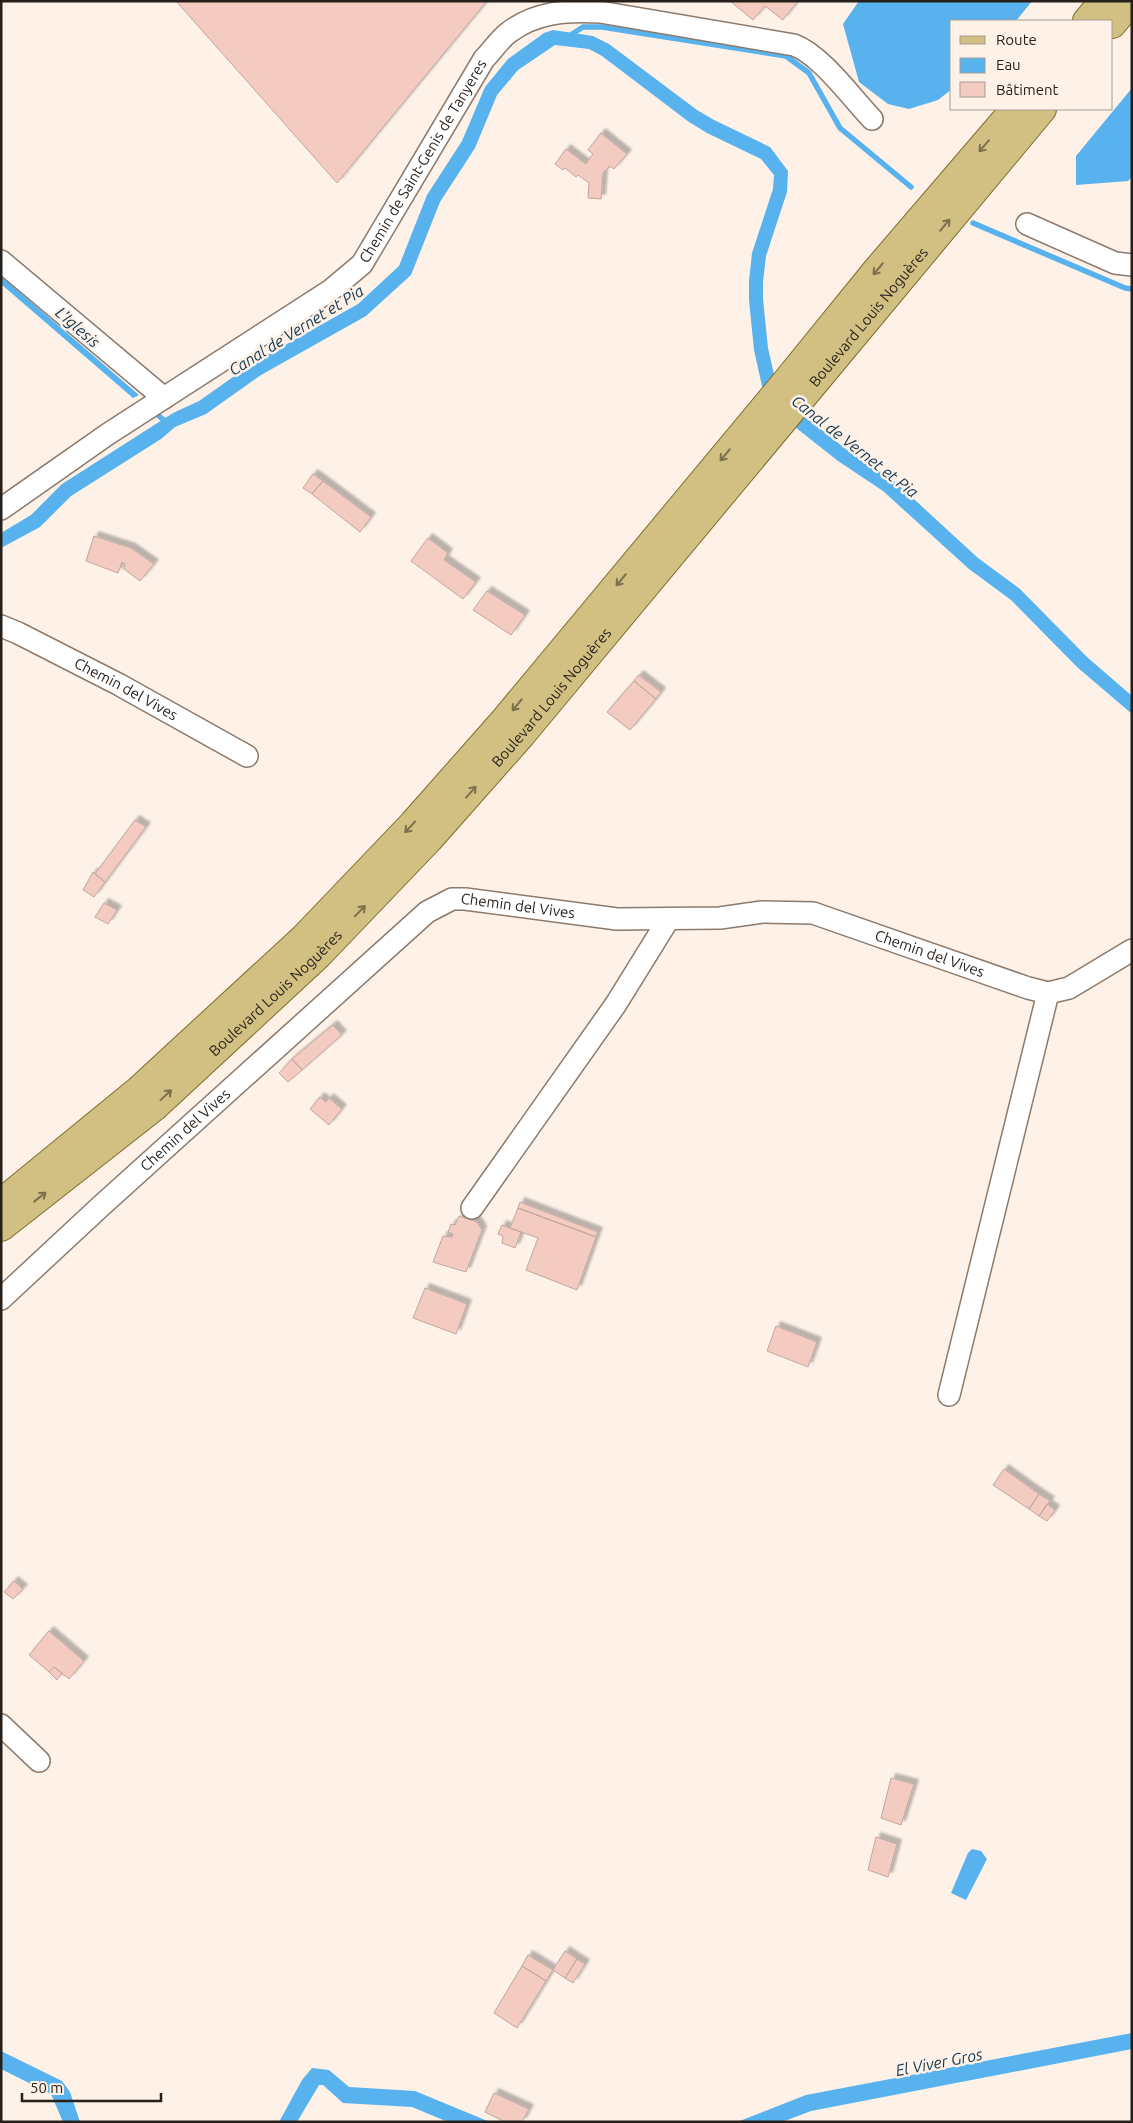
<svg xmlns="http://www.w3.org/2000/svg" width="1133" height="2123" viewBox="0 0 1133 2123" font-family="Ubuntu,sans-serif">
<style>
.water{fill:#58b2ee}
.lines{fill:none;stroke-linecap:round;stroke-linejoin:round}
.stream{stroke:#58b2ee;stroke-width:5.5}
.building{fill:#f4cbc0;stroke:#bfa7a0;filter:url(#shadow)}
.minor-casing{stroke:#8c7a6c;stroke-width:24}
.major-casing{stroke:#816c28;stroke-width:30}
.minor{stroke:#fff;stroke-width:21}
.major{stroke:#d1c082;stroke-width:28}
.oneway{stroke:#7c704e}
.labels{text-anchor:middle;stroke-width:5;stroke-linejoin:round;paint-order:stroke}
.street-label{font-size:15px;fill:#261f1a;stroke:#fdf1e8}
.water-label{font-size:16px;font-style:italic;fill:#123951;stroke:#fdf1e8}
</style>
<defs>
<filter id="shadow"><feDropShadow dx="4.5" dy="-4.5" stdDeviation="1" flood-color="#0004"/></filter>
</defs>
<rect width="100%" height="100%" fill="#fdf1e8"/>
<path class="water" d="M 859,1 L 1032,1 L 1016,21 L 952,21 L 952,89 L 938,100 L 909,109 L 888,104 L 859,82 L 843,24 Z
M 553,30 L 593,36 L 609,44 L 697,110 L 714,120 L 770,147 L 788,171 L 787,192 L 766,256 L 763,282 L 763,299 L 768,348 L 779,396 L 847,450 L 892,479 L 978,558 L 1020,589 L 1087,657 L 1132,696 L 1132,714 L 1077,667 L 1011,600 L 969,569 L 883,491 L 838,461 L 766,404 L 754,350 L 749,300 L 749,281 L 752,253 L 773,189 L 774,175 L 761,159 L 707,133 L 689,122 L 602,56 L 589,49 L 555,45 L 518,70 L 497,95 L 475,148 L 440,202 L 411,275 L 366,316 L 261,375 L 206,414 L 175,427 L 161,439 L 71,496 L 40,527 L 1,548 L 1,533 L 31,515 L 62,484 L 173,413 L 199,401 L 253,363 L 358,304 L 399,266 L 427,195 L 462,141 L 485,87 L 508,59 L 544,33 Z
M 1132,88 L 1132,177 L 1128,181 L 1076,185 L 1076,156 Z
M 1,276 L 139,395 L 133,398 L 1,284 Z
M 972,1849 L 981,1851 L 987,1859 L 966,1900 L 951,1893 L 968,1853 Z
M 1132,2033 L 1132,2049 L 811,2111 L 782,2122 L 737,2122 L 806,2095 Z
M 1,2051 L 62,2081 L 70,2092 L 80,2122 L 63,2122 L 51,2094 L 1,2069 Z
M 312,2068 L 329,2070 L 349,2087 L 415,2091 L 490,2122 L 448,2122 L 412,2107 L 343,2103 L 323,2085 L 319,2085 L 297,2122 L 279,2122 L 302,2080 Z"/>
<g class="lines">
<path class="stream" d="M 569,36 L 583,27 L 602,27 L 786,56 L 809,73 L 840,128 L 911,187
M 973,223 L 1125,288 L 1132,289
M 158,415 L 168,424"/>
</g>
<path class="building" d="M 176,1 L 487,1 L 337,183 Z
M 730,1 L 798,1 L 783,20 L 765,6 L 753,20 Z
M 601,133 L 627,154 L 614,169 L 610,166 L 603,173 L 601,199 L 588,198 L 589,183 L 578,175 L 576,177 L 565,168 L 563,170 L 555,164 L 566,149 L 586,164 L 593,154 L 588,150 Z
M 313,474 L 323,481 L 312,494 L 303,488 Z
M 323,481 L 371,517 L 360,532 L 312,494 Z
M 94,536 L 131,548 L 154,564 L 140,581 L 124,569 L 125,564 L 122,562 L 118,573 L 86,561 Z
M 428,538 L 448,553 L 444,560 L 476,582 L 463,599 L 411,561 Z
M 487,591 L 525,615 L 511,635 L 473,610 Z
M 639,675 L 661,692 L 656,699 L 634,681 Z
M 634,681 L 656,699 L 630,730 L 607,712 Z
M 135,820 L 146,827 L 105,882 L 95,874 Z
M 93,872 L 105,882 L 94,897 L 83,890 Z
M 104,903 L 117,910 L 108,924 L 95,917 Z
M 333,1025 L 342,1035 L 302,1070 L 292,1059 Z
M 292,1059 L 302,1070 L 288,1082 L 279,1073 Z
M 320,1097 L 326,1102 L 329,1098 L 342,1109 L 329,1125 L 310,1109 Z
M 520,1202 L 598,1232 L 596,1237 L 518,1208 Z
M 518,1208 L 596,1237 L 577,1290 L 526,1270 L 538,1238 L 510,1228 Z
M 459,1216 L 477,1222 L 482,1230 L 466,1272 L 433,1262 L 443,1236 L 452,1237 L 453,1234 L 448,1232 L 451,1224 L 455,1225 Z
M 502,1225 L 521,1232 L 515,1248 L 502,1243 L 503,1236 L 498,1234 Z
M 425,1288 L 467,1304 L 456,1334 L 413,1318 Z
M 776,1326 L 817,1342 L 808,1367 L 767,1351 Z
M 1004,1469 L 1039,1494 L 1029,1509 L 993,1485 Z
M 1039,1494 L 1050,1501 L 1039,1516 L 1029,1509 Z
M 1047,1504 L 1055,1510 L 1047,1521 L 1039,1516 Z
M 14,1581 L 23,1589 L 13,1599 L 4,1592 Z
M 49,1631 L 84,1661 L 69,1679 L 54,1667 L 49,1672 L 29,1655 Z
M 54,1667 L 62,1673 L 57,1680 L 49,1672 Z
M 891,1778 L 914,1784 L 901,1825 L 881,1818 Z
M 876,1837 L 897,1844 L 888,1877 L 868,1870 Z
M 565,1951 L 577,1959 L 565,1978 L 553,1970 Z
M 528,1955 L 553,1970 L 546,1981 L 522,1966 Z
M 577,1959 L 585,1964 L 573,1983 L 565,1978 Z
M 522,1966 L 546,1981 L 517,2028 L 494,2013 Z
M 494,2093 L 529,2109 L 522,2122 L 505,2122 L 485,2112 Z"/>
<g class="lines">
<defs>
<g id="minor">
<path d="M 1027,224 L 1115,263 L 1132,265"/>
<path d="M 1,261 L 164,398"/>
<path id="s1" d="M 1,509 L 108,434 L 331,290 L 362,264 L 484,59 C 492,51 499,40 508,33 C 535,12 567,10 600,12 L 794,45 C 821,55 851,97 872,119"/>
<path id="s2" d="M 1,626 L 18,633 L 118,684 L 247,756"/>
<path d="M 472,1208 L 616,1004 L 668,920"/>
<path id="s3" d="M 1,1299 L 101,1206 L 427,912 L 452,899 L 465,899 L 617,919 L 720,918 L 762,912 L 813,913 L 1028,988 L 1048,993 L 1069,988 L 1132,950"/>
<path d="M 949,1395 L 1048,993"/>
<path d="M 1,1725 L 39,1761"/>
</g>
<g id="major">
<path d="M 1087,21 L 1104,1"/>
<path d="M 1112,24 L 1131,1"/>
<path d="M 1,1203 L 139,1090 L 304,938 L 413,824 L 504,721 L 786,382 L 877,270 L 1015,109"/>
<path id="s4" d="M 1,1227 L 154,1107 L 318,955 L 429,839 L 521,735 L 1042,109"/>
</g>
</defs>
<use href="#minor" class="minor-casing"/>
<use href="#major" class="major-casing"/>
<use href="#minor" class="minor"/>
<use href="#major" class="major"/>
</g>
<defs><path id="oneway-shaft" d="M-6 0H5M1.5-3L5.5 0L1.5 3" fill="none" stroke-width="1.6" stroke-linecap="round" stroke-linejoin="round" transform="scale(1.25)"/></defs>
<g class="oneway">
<use href="#oneway-shaft" transform="translate(984 146) rotate(131)"/>
<use href="#oneway-shaft" transform="translate(945 225) rotate(-50)"/>
<use href="#oneway-shaft" transform="translate(878 269) rotate(130)"/>
<use href="#oneway-shaft" transform="translate(725 455) rotate(130)"/>
<use href="#oneway-shaft" transform="translate(621 580) rotate(130)"/>
<use href="#oneway-shaft" transform="translate(517 705) rotate(130)"/>
<use href="#oneway-shaft" transform="translate(471 792) rotate(-49)"/>
<use href="#oneway-shaft" transform="translate(410 827) rotate(133)"/>
<use href="#oneway-shaft" transform="translate(360 911) rotate(-46)"/>
<use href="#oneway-shaft" transform="translate(166 1095) rotate(-43)"/>
<use href="#oneway-shaft" transform="translate(40 1197) rotate(-38)"/>
</g>
<g class="labels">
<g class="street-label">
<text dy="5" stroke="none"><textPath href="#s1" startOffset="556">Chemin de Saint-Genis de Tanyeres</textPath></text>
<text dy="5" stroke="none"><textPath href="#s4" startOffset="1261">Boulevard Louis Noguères</textPath></text>
<text dy="5" stroke="none"><textPath href="#s2" startOffset="140">Chemin del Vives</textPath></text>
<text dy="5" stroke="none"><textPath href="#s4" startOffset="766">Boulevard Louis Noguères</textPath></text>
<text dy="5" stroke="none"><textPath href="#s3" startOffset="670">Chemin del Vives</textPath></text>
<text dy="5" stroke="none"><textPath href="#s3" startOffset="1090">Chemin del Vives</textPath></text>
<text dy="5" stroke="none"><textPath href="#s4" startOffset="361">Boulevard Louis Noguères</textPath></text>
<text dy="5" stroke="none"><textPath href="#s3" startOffset="250">Chemin del Vives</textPath></text>
</g>
<g class="water-label">
<text transform="translate(78 327) rotate(41)" y="6">L'Iglesis</text>
<text transform="translate(296 330) rotate(-32)" y="6">Canal de Vernet et Pia</text>
<text transform="translate(855 446) rotate(38)" y="6">Canal de Vernet et Pia</text>
<text transform="translate(939 2062) rotate(-11)" y="6">El Viver Gros</text>
</g>
</g>
<rect width="1133" height="2123" fill="none" stroke="#261f1a" stroke-width="5"/>
<rect x="950" y="20" width="162" height="90" fill="#fdf1e8" stroke="#a79d96"/>
<rect x="960" y="36" width="25" height="8" fill="#d1c082" stroke="#a79d96"/>
<text x="996" y="45" font-size="15" fill="#261f1a">Route</text>
<rect x="960" y="58" width="25" height="15" fill="#58b2ee" stroke="#a79d96"/>
<text x="996" y="70" font-size="15" fill="#261f1a">Eau</text>
<rect x="960" y="82" width="25" height="15" fill="#f4cbc0" stroke="#a79d96"/>
<text x="996" y="95" font-size="15" fill="#261f1a">Bâtiment</text>
<path d="M22 2093v8h139v-8" fill="none" stroke="#261f1a" stroke-width="2.5"/>
<text x="30" y="2093" font-size="15" fill="#261f1a" stroke="#fdf1e8" stroke-width="4" paint-order="stroke">50 m</text>
</svg>
